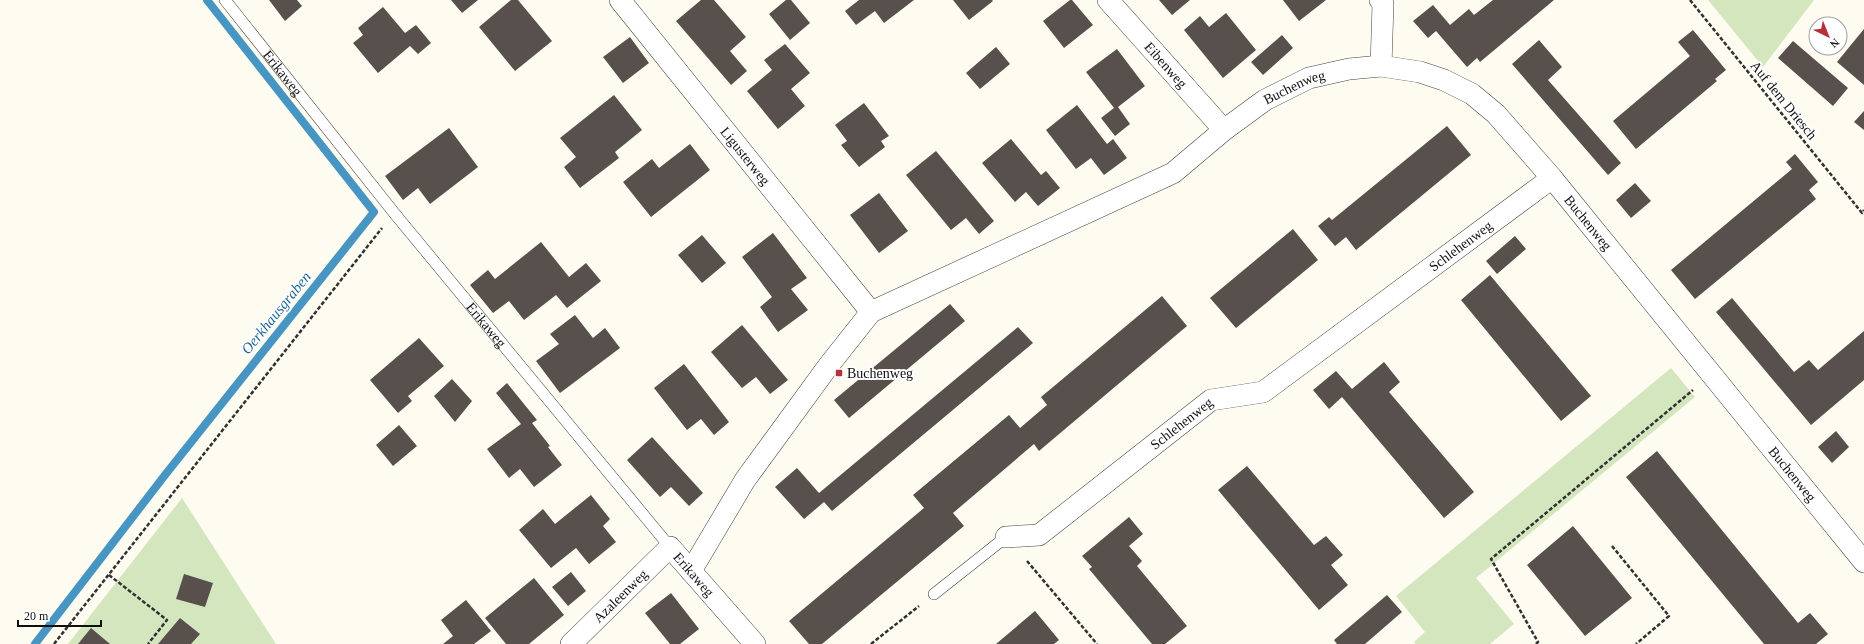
<svg xmlns="http://www.w3.org/2000/svg" width="1864" height="644" viewBox="0 0 1864 644" font-family="Georgia,serif">
<style>
.green{fill:#d4e6bd}
.lines{fill:none;stroke-linecap:round;stroke-linejoin:round}
.stream{stroke:#4795c3;stroke-width:8}
.building{fill:#57504c}
.service-casing{stroke:#424242;stroke-width:12}
.minor-casing{stroke:#424242;stroke-width:22}
.path{stroke:#313131;stroke-width:2.5;stroke-dasharray:4 2;stroke-linecap:butt}
.service{stroke:#fff;stroke-width:11}
.minor{stroke:#fff;stroke-width:21}
.poi-dot{fill:#b4313c;stroke:#fff;stroke-width:1.5}
.labels{text-anchor:middle;stroke-width:4;stroke-linejoin:round;paint-order:stroke}
.street-label{font-size:14px;fill:#0f0f0f;stroke:#fff}
.poi-label{font-size:14px;fill:#0f0f0f;stroke:#fff;text-anchor:start}
.water-label{font-size:15px;font-style:italic;fill:#216797;stroke:#fff}
</style>
<rect width="100%" height="100%" fill="#fefbf1"/>
<path class="green" d="M 1708,0 L 1814,0 L 1763,67 Z
M 1671,368 L 1695,397 L 1476,578 L 1514,624 L 1490,644 L 1416,644 L 1414,642 L 1425,632 L 1396,596 Z
M 182,498 L 276,644 L 68,644 Z"/>
<g class="lines">
<path class="stream" d="M 35,644 L 165,475 L 374,212 L 207,0"/>
</g>
<path class="building" d="M 269,0 L 297,0 L 302,6 L 285,21 Z
M 451,0 L 478,0 L 462,13 Z
M 511,0 L 518,0 L 552,41 L 515,71 L 479,27 Z
M 701,0 L 714,0 L 746,37 L 730,51 L 747,71 L 731,85 L 676,21 Z
M 786,0 L 791,0 L 810,23 L 790,40 L 769,14 Z
M 859,0 L 914,0 L 884,23 L 875,11 L 856,25 L 845,11 Z
M 953,0 L 992,0 L 993,1 L 969,20 Z
M 1070,0 L 1072,0 L 1093,25 L 1064,48 L 1043,21 Z
M 1159,0 L 1190,0 L 1172,15 Z
M 1283,0 L 1326,0 L 1299,21 Z
M 1493,0 L 1554,0 L 1480,62 L 1477,58 L 1467,67 L 1436,31 L 1428,38 L 1413,21 L 1433,5 L 1450,25 L 1469,9 L 1474,15 Z
M 383,7 L 405,33 L 416,25 L 431,43 L 418,54 L 410,46 L 378,73 L 353,43 L 363,35 L 358,28 Z
M 1226,13 L 1256,50 L 1223,78 L 1184,30 L 1200,16 L 1209,27 Z
M 1864,29 L 1864,85 L 1837,62 Z
M 1693,30 L 1726,70 L 1715,79 L 1717,81 L 1636,149 L 1613,121 L 1690,56 L 1678,42 Z
M 1282,35 L 1293,48 L 1263,75 L 1251,62 Z
M 630,37 L 649,63 L 623,83 L 603,57 Z
M 1539,40 L 1562,67 L 1548,80 L 1621,163 L 1608,175 L 1512,64 Z
M 1793,41 L 1848,88 L 1833,106 L 1778,58 Z
M 785,44 L 810,73 L 791,89 L 805,106 L 778,129 L 747,91 L 772,70 L 764,60 Z
M 996,47 L 1010,64 L 980,89 L 966,73 Z
M 1117,49 L 1145,86 L 1118,107 L 1130,124 L 1115,136 L 1101,118 L 1114,108 L 1086,72 Z
M 614,95 L 642,130 L 615,152 L 619,158 L 580,188 L 564,167 L 576,157 L 560,138 Z
M 864,103 L 889,136 L 881,141 L 885,147 L 859,167 L 841,145 L 847,141 L 835,125 Z
M 1077,105 L 1107,144 L 1113,139 L 1127,158 L 1104,175 L 1091,158 L 1076,169 L 1046,130 Z
M 1864,111 L 1864,130 L 1854,122 Z
M 1447,126 L 1471,155 L 1356,250 L 1346,237 L 1335,246 L 1318,226 L 1329,217 L 1332,220 Z
M 449,128 L 478,167 L 430,204 L 418,188 L 403,200 L 385,176 Z
M 1011,139 L 1041,175 L 1046,171 L 1060,188 L 1038,206 L 1026,192 L 1015,202 L 982,163 Z
M 690,144 L 710,170 L 651,217 L 623,182 L 652,159 L 659,168 Z
M 936,151 L 994,221 L 979,234 L 966,218 L 951,230 L 906,175 Z
M 1795,154 L 1818,182 L 1809,190 L 1816,199 L 1695,299 L 1671,270 L 1792,169 L 1786,162 Z
M 1635,183 L 1651,201 L 1631,218 L 1616,200 Z
M 879,193 L 908,231 L 879,253 L 850,215 Z
M 1293,229 L 1318,260 L 1236,328 L 1210,298 Z
M 773,233 L 807,278 L 791,289 L 808,310 L 778,332 L 760,307 L 772,297 L 742,257 Z
M 702,235 L 726,263 L 702,283 L 678,255 Z
M 1515,236 L 1526,249 L 1497,274 L 1486,261 Z
M 541,242 L 569,277 L 586,263 L 601,281 L 567,308 L 556,295 L 524,320 L 509,301 L 493,313 L 470,285 L 488,270 L 495,279 Z
M 1490,275 L 1591,396 L 1561,421 L 1461,300 Z
M 1162,296 L 1187,326 L 1039,451 L 1034,444 L 953,513 L 964,526 L 822,644 L 809,644 L 789,621 L 924,508 L 913,495 L 1009,415 L 1020,428 L 1047,405 L 1041,397 Z
M 1732,298 L 1794,372 L 1809,360 L 1818,370 L 1864,331 L 1864,380 L 1811,425 L 1716,312 Z
M 950,304 L 965,321 L 849,418 L 834,400 Z
M 575,315 L 593,338 L 605,328 L 620,348 L 560,393 L 536,361 L 559,344 L 550,334 Z
M 742,325 L 788,380 L 770,394 L 756,377 L 742,388 L 711,352 Z
M 1018,327 L 1033,343 L 832,511 L 824,502 L 804,519 L 775,487 L 797,468 L 819,493 Z
M 419,338 L 444,366 L 408,396 L 412,401 L 398,413 L 370,380 Z
M 1384,362 L 1400,382 L 1389,392 L 1474,492 L 1444,518 L 1342,397 L 1329,409 L 1313,390 L 1336,371 L 1352,389 Z
M 684,364 L 729,422 L 714,435 L 701,419 L 687,430 L 654,388 Z
M 452,379 L 472,401 L 455,422 L 434,396 Z
M 507,383 L 537,420 L 532,423 L 550,446 L 548,447 L 562,465 L 534,487 L 520,469 L 509,478 L 487,449 L 521,424 L 496,393 Z
M 399,425 L 417,446 L 393,466 L 376,445 Z
M 1836,431 L 1849,447 L 1832,463 L 1818,447 Z
M 652,437 L 703,493 L 689,506 L 671,487 L 660,497 L 627,460 Z
M 1657,451 L 1798,623 L 1810,613 L 1828,634 L 1816,644 L 1764,644 L 1626,477 Z
M 1247,466 L 1314,545 L 1326,536 L 1343,555 L 1331,565 L 1348,585 L 1319,610 L 1218,490 Z
M 591,495 L 610,519 L 603,526 L 616,542 L 589,564 L 576,548 L 551,568 L 519,530 L 543,509 L 555,524 Z
M 1129,517 L 1143,534 L 1129,546 L 1142,561 L 1137,566 L 1187,626 L 1165,644 L 1152,644 L 1089,569 L 1092,567 L 1082,556 Z
M 1573,526 L 1632,598 L 1585,636 L 1527,565 Z
M 571,572 L 586,591 L 568,606 L 552,587 Z
M 184,574 L 213,583 L 205,607 L 176,599 Z
M 534,578 L 564,615 L 529,644 L 506,644 L 485,618 Z
M 671,593 L 699,629 L 680,644 L 670,644 L 645,613 Z
M 1387,595 L 1402,612 L 1365,644 L 1337,644 L 1334,640 Z
M 466,600 L 491,631 L 474,644 L 443,644 L 453,636 L 441,620 Z
M 1035,611 L 1059,640 L 1054,644 L 996,644 Z
M 180,618 L 200,634 L 191,644 L 158,644 Z
M 91,628 L 110,644 L 78,644 Z"/>
<g class="lines">
<defs>
<g id="service">
<path id="s1" d="M 225,0 L 395,214 L 670,547"/>
<path d="M 934,594 L 1006,537"/>
</g>
<g id="minor">
<path id="s2" d="M 620,0 L 871,312"/>
<path id="s3" d="M 1108,0 L 1224,130"/>
<path d="M 1380,0 L 1383,4 L 1381,66"/>
<path id="s4" d="M 1006,537 L 1039,535 L 1211,400 L 1263,392 L 1552,178"/>
<path id="s5" d="M 691,571 L 745,480 L 829,365 L 871,312 L 1173,173 L 1224,130 L 1265,100 L 1309,78 L 1349,69 L 1381,66 L 1420,72 L 1444,80 L 1472,94 L 1496,114 L 1552,178 L 1864,562"/>
<path id="s6" d="M 571,644 L 670,547 L 755,644"/>
</g>
</defs>
<use href="#service" class="service-casing"/>
<use href="#minor" class="minor-casing"/>
<path class="path" d="M 1690,0 L 1862,213 L 1864,210
M 1612,546 L 1669,616 L 1636,644
M 1027,561 L 1097,644
M 109,575 L 167,620 L 148,644
M 54,644 L 382,228
M 871,644 L 919,606
M 1536,644 L 1538,642 L 1491,559 L 1693,390"/>
<use href="#service" class="service"/>
<use href="#minor" class="minor"/>
</g>
<rect class="poi-dot" x="835" y="369" width="8" height="8" rx="2"/>
<g class="labels">
<g class="street-label">
<text dy="5" stroke="none"><textPath href="#s3" startOffset="87">Eibenweg</textPath></text>
<text dy="5" stroke="none"><textPath href="#s1" startOffset="93">Erikaweg</textPath></text>
<text dy="5" stroke="none"><textPath href="#s5" startOffset="798">Buchenweg</textPath></text>
<text transform="translate(1784 100) rotate(51)" y="5">Auf dem Driesch</text>
<text dy="5" stroke="none"><textPath href="#s2" startOffset="200">Ligusterweg</textPath></text>
<text dy="5" stroke="none"><textPath href="#s5" startOffset="1158">Buchenweg</textPath></text>
<text dy="5" stroke="none"><textPath href="#s4" startOffset="550">Schlehenweg</textPath></text>
<text dy="5" stroke="none"><textPath href="#s1" startOffset="417">Erikaweg</textPath></text>
<text dy="5" stroke="none"><textPath href="#s4" startOffset="214">Schlehenweg</textPath></text>
<text dy="5" stroke="none"><textPath href="#s5" startOffset="1482">Buchenweg</textPath></text>
<text dy="5" stroke="none"><textPath href="#s6" startOffset="175">Erikaweg</textPath></text>
<text dy="5" stroke="none"><textPath href="#s6" startOffset="69">Azaleenweg</textPath></text>
</g>
<g class="poi-label">
<text x="847" y="378">Buchenweg</text>
</g>
<g class="water-label">
<text transform="translate(276 313) rotate(-51)" y="5">Oerkhausgraben</text>
</g>
</g>
<g transform="translate(1828 36) rotate(137)"><circle r="19" fill="#ffffff" stroke="#9f9f9f"/>
<path d="M0-3L7 15L0 10L-7 15Z" fill="#b4313c"/>
<text y="-6" font-size="11" font-weight="bold" text-anchor="middle" fill="#0f0f0f">N</text>
</g>
<path d="M18 620v6h83v-6" fill="none" stroke="#0f0f0f" stroke-width="2"/>
<text x="24" y="620" font-size="12" fill="#0f0f0f" stroke="#ffffff" stroke-width="3" paint-order="stroke">20 m</text>
</svg>
